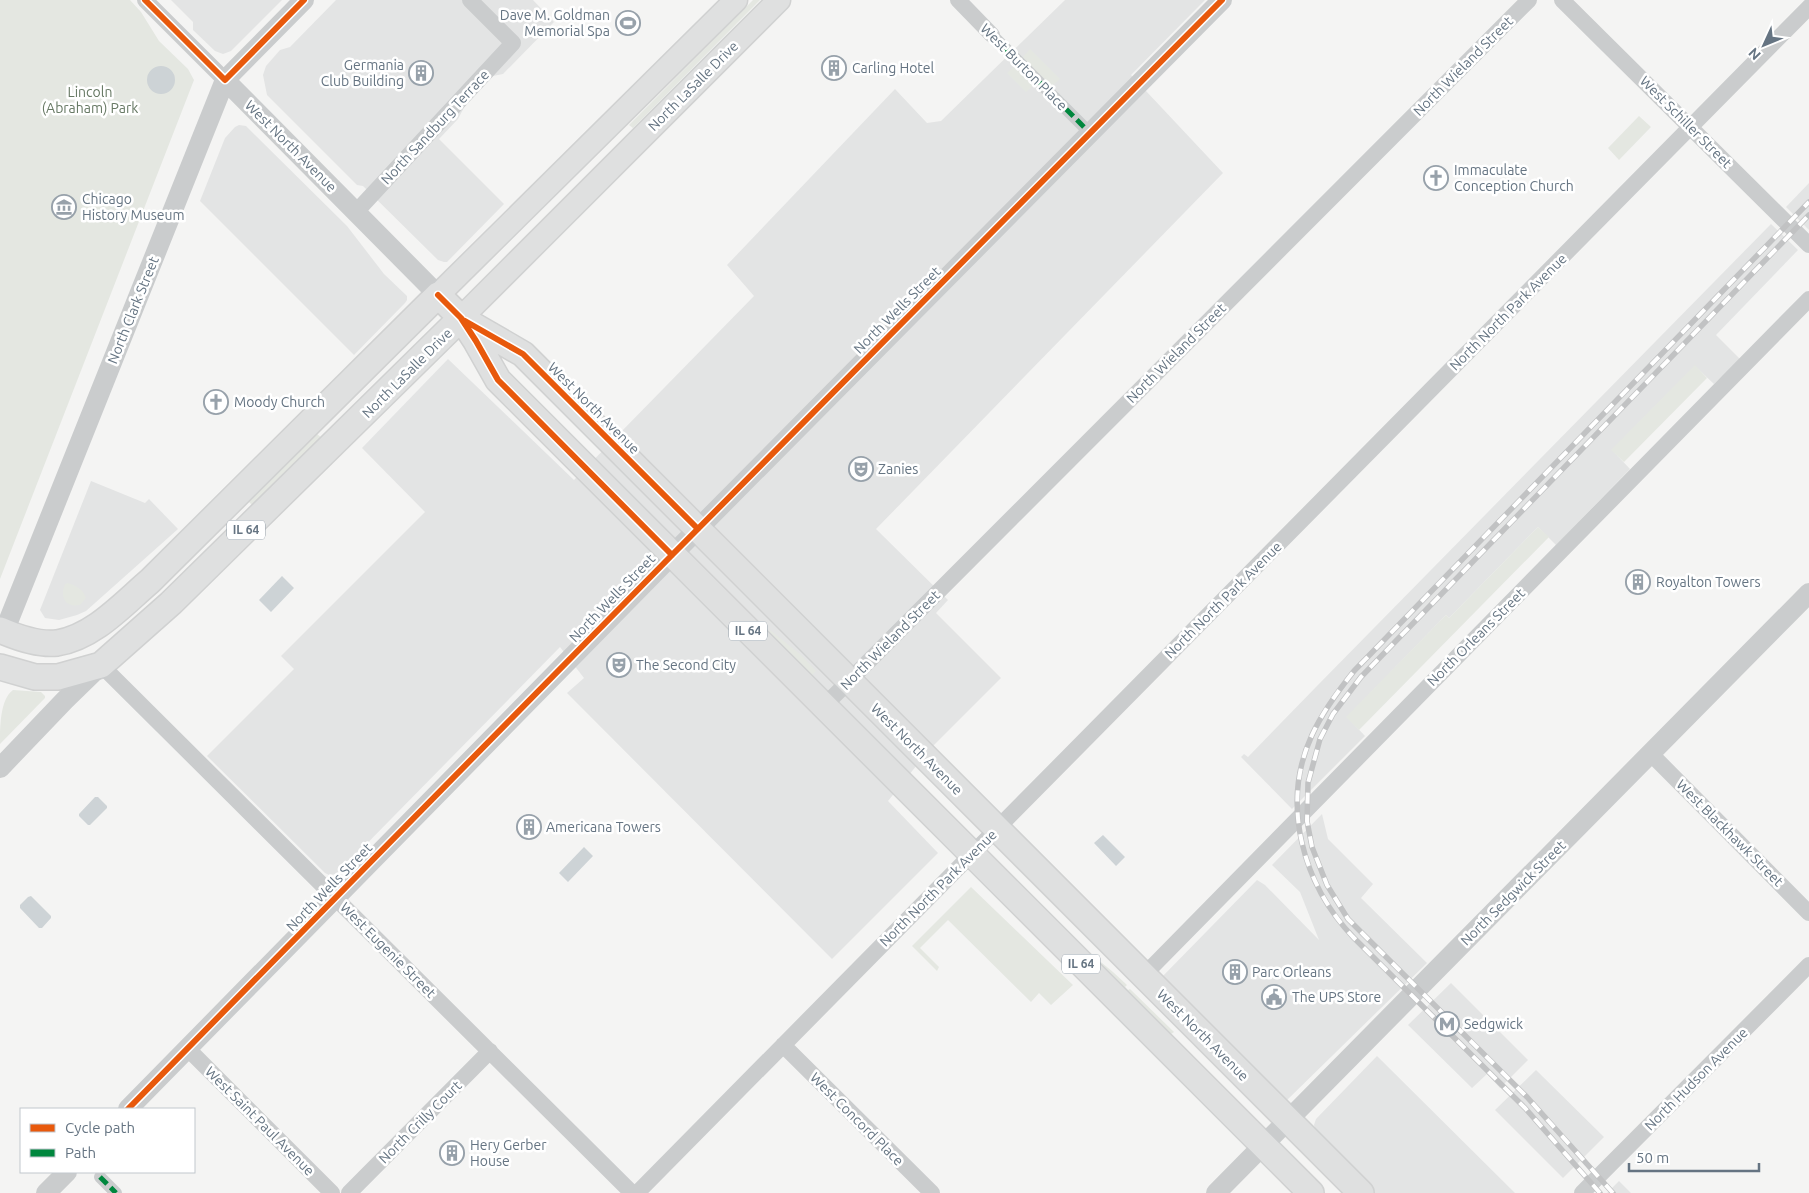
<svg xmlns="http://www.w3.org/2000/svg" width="1809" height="1193" viewBox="0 0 1809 1193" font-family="Ubuntu,sans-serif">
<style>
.built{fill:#e3e4e4}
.green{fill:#e4e7e1}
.water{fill:#cdd3d6}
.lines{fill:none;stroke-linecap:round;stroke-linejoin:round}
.secondary-casing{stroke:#d0d1d1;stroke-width:25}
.primary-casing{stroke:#d0d1d1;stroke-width:28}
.pedestrian{stroke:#cacccd;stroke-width:12}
.minor{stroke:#cacccd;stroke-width:16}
.tertiary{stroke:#cacccd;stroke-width:20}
.secondary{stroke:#dfe0e0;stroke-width:22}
.primary{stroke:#dfe0e0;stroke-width:25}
.rail-casing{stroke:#c1c2c3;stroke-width:5.5}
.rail{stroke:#fff;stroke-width:4;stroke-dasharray:11;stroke-linecap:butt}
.quiet{stroke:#00873e;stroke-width:5;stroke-dasharray:10 5;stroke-linecap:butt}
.cycleway-casing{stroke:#fff;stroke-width:9}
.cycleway{stroke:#e8590c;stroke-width:6}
.labels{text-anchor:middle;stroke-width:5;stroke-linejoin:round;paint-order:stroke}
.shield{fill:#fff;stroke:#939ea8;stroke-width:1}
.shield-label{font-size:12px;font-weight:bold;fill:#657482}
.poi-label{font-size:14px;fill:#657482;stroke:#fff;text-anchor:start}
.street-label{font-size:14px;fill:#657482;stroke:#fff}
.park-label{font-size:14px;fill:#677964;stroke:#fff}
</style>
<rect width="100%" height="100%" fill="#f4f4f3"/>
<path class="built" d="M 171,0 L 282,0 L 231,51 L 223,54 L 215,51 L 193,30 L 193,22 Z
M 336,0 L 533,0 L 554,22 L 503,74 L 493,76 L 468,100 L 458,119 L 439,139 L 504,204 L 447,262 L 444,262 L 438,260 L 363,186 L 357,185 L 267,95 L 263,75 L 266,66 L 280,50 L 290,47 Z
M 1065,0 L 1205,0 L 1131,75 L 1223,173 L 876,529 L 948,600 L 936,613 L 1001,678 L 929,750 L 888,801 L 938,853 L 832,959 L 567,693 L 584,678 L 560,647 L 337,874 L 329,875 L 325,873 L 207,756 L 294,669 L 281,656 L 425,512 L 362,448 L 448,359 L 574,480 L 754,296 L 727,265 L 895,89 L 927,123 L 941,121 Z
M 239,125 L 246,126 L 347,226 L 384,274 L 407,296 L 407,300 L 405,303 L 354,355 L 200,201 L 225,138 L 235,127 Z
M 1809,183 L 1809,230 L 1786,207 Z
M 1771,224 L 1798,250 L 1716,335 L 1740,359 L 1714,384 L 1695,366 L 1612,450 L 1630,469 L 1556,545 L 1538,527 L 1449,618 L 1446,615 L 1347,717 L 1365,736 L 1292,809 L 1241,757 L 1244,754 L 1248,757 L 1316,687 Z
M 91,481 L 145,503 L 149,499 L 178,529 L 86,611 L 77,615 L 59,620 L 45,618 L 40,610 Z
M 1322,814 L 1328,839 L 1373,884 L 1361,898 L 1427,963 L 1284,1103 L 1160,979 L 1257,880 L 1265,885 L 1319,940 L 1300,892 L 1272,865 Z
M 1451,983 L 1528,1060 L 1500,1088 L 1487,1074 L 1472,1088 L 1408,1025 Z
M 1377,1056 L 1515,1193 L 1374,1193 L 1317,1136 L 1314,1125 L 1316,1119 Z
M 1536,1070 L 1604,1137 L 1563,1178 L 1495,1110 Z
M 1619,1181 L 1631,1193 L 1607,1193 Z"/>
<path class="green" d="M 0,0 L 130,0 L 141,12 L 159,41 L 188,69 L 194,80 L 0,579 Z
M 753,0 L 760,0 L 633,128 L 629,125 Z
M 1030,49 L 1060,79 L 1051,87 L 1022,58 Z
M 1016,65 L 1035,84 L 1026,92 L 1007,73 Z
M 1639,116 L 1651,127 L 1619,160 L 1608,148 Z
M 1695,365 L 1707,378 L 1624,462 L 1611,450 Z
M 317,434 L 322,438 L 253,506 L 249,502 Z
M 1538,527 L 1549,537 L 1359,730 L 1346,717 L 1446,615 L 1449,618 Z
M 68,583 C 76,586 83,589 86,598 L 80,605 C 64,608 60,596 65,584 Z
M 770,630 L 801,655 L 816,671 L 810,677 L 767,633 Z
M 13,690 L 41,692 L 45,696 L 45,698 L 0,744 C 0,728 0,699 13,690 Z
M 971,887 L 1073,985 L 1051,1005 L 1039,993 L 1031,1002 L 948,920 L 920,948 L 939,967 L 937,971 L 912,946 Z
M 1085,949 L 1113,972 L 1127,985 L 1125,987 L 1128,990 L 1130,989 L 1174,1032 L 1171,1034 L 1143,1012 L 1082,952 Z"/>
<path class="water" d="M147 80a14 14 0 1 1 28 0a14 14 0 1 1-28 0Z
M 282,576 L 294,588 L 271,612 L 259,600 Z
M 95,797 L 98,797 L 107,806 L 107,808 L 90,825 L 88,825 L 79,816 L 79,814 Z
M 1103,835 L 1125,857 L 1116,866 L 1094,843 Z
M 584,847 L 593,856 L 568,882 L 559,873 Z
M 31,896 L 51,916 L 51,918 L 42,928 L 39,928 L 20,908 L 20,905 L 28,897 Z"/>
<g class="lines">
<defs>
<path id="secondary" d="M 438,295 L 736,0
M 461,318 L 779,0"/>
<path id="primary" d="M 466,321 L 523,354 L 1361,1193
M 0,630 C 16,637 39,645 57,643 C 94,637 123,604 150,581 L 438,295 L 461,318 L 476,341 L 498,380 L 1311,1193
M 0,667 L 35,677 L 58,677 L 101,665 L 171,603 L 461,318"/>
</defs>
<use href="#secondary" class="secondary-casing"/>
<use href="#primary" class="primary-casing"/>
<path class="pedestrian" d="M 992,35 L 1090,133
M 100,1177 L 116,1193"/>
<path class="minor" d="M 145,0 L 225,80
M 958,0 L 992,35
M 1562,0 L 1809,245
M 356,212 L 513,43 L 470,0
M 101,665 L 632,1193
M 824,706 L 1529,0
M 1650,753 L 1809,913
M 1144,975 L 1809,299
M 783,1045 L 932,1193
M 188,1049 L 332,1193
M 349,1193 L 490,1051
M 637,1193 L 1809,7
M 1582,1193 L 1809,965"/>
<path class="tertiary" d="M 225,80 L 438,295
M 4,632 L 225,80 L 304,0
M 0,768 L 65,700 L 101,665
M 128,1109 L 672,555 L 1222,0
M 46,1193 L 67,1172
M 1216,1193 L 1809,593"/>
<use href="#secondary" class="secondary"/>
<use href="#primary" class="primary"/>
<defs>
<path id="rail" d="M 1600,1193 L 1525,1108 L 1354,938 C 1303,885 1280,804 1312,735 C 1323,711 1338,691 1354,671 L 1809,202
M 1613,1193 L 1527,1097 L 1363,934 L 1348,919 L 1327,885 L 1312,847 L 1307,821 L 1308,783 L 1320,739 L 1333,714 L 1361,677 L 1809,215"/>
</defs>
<use href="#rail" class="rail-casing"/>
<use href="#rail" class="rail"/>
<path class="quiet" d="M 992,35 L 1090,133
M 100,1177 L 116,1193"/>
<defs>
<path id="cycleway" d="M 145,0 L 225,80 L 304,0
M 438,295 L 461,318 L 476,341 L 498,380 L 672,555
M 465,321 L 523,354 L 698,529
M 128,1109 L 672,555 L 1222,0"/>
</defs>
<use href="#cycleway" class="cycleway-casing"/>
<use href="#cycleway" class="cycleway"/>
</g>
<defs>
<symbol id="stadium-ring" viewBox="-11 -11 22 22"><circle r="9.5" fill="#fff" stroke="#97a1aa" stroke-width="1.5"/><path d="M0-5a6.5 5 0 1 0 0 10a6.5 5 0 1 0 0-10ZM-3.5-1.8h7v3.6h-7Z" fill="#97a1aa"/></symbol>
<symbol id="building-ring" viewBox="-11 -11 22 22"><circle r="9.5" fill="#fff" stroke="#97a1aa" stroke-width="1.5"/><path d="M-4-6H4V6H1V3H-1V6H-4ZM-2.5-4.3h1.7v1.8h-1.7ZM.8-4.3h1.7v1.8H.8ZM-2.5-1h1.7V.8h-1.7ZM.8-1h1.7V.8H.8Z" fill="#97a1aa"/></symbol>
<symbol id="church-ring" viewBox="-11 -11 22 22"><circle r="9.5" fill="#fff" stroke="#97a1aa" stroke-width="1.5"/><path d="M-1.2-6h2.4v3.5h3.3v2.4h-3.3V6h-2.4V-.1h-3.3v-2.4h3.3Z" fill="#97a1aa"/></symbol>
<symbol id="museum-ring" viewBox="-11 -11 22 22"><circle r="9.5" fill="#fff" stroke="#97a1aa" stroke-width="1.5"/><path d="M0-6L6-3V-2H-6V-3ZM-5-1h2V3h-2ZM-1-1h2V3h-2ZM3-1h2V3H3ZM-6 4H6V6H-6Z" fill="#97a1aa"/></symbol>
<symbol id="theatre-ring" viewBox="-11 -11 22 22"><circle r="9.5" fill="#fff" stroke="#97a1aa" stroke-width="1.5"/><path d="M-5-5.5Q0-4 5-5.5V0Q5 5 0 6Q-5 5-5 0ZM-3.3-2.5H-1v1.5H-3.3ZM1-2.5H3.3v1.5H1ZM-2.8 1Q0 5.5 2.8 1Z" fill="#97a1aa"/></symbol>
<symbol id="civic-ring" viewBox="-11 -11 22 22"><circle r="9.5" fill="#fff" stroke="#97a1aa" stroke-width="1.5"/><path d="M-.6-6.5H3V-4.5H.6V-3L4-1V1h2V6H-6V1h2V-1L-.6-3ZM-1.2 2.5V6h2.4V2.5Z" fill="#97a1aa"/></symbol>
<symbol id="metro-ring" viewBox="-11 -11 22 22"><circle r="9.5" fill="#fff" stroke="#97a1aa" stroke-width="1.5"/><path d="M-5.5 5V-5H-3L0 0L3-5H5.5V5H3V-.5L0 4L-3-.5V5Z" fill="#97a1aa"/></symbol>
</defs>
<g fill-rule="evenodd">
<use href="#stadium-ring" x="614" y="9" width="28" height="28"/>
<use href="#building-ring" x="820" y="54" width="28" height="28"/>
<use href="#building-ring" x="407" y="59" width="28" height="28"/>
<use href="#church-ring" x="1422" y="164" width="28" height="28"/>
<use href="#museum-ring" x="50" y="193" width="28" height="28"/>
<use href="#church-ring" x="202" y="388" width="28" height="28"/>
<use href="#theatre-ring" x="847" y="455" width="28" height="28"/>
<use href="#building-ring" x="1624" y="568" width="28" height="28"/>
<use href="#theatre-ring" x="605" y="651" width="28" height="28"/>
<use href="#building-ring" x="515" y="813" width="28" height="28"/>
<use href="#building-ring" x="1221" y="958" width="28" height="28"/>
<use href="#civic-ring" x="1260" y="983" width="28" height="28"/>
<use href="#metro-ring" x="1433" y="1010" width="28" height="28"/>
<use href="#building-ring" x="438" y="1139" width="28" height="28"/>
</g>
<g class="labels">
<g class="shield">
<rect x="227" y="520.5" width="38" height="19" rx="4"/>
<rect x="729" y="621.5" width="38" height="19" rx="4"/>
<rect x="1062" y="954.5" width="38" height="19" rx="4"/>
</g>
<g class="shield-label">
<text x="246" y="534">IL 64</text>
<text x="748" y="635">IL 64</text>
<text x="1081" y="968">IL 64</text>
</g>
<g class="poi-label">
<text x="610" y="20" text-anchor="end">Dave M. Goldman<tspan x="610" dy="16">Memorial Spa</tspan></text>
<text x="404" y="70" text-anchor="end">Germania<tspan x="404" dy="16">Club Building</tspan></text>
<text x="852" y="73">Carling Hotel</text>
<text x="1454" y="175">Immaculate<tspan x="1454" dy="16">Conception Church</tspan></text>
<text x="82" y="204">Chicago<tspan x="82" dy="16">History Museum</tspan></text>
<text x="234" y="407">Moody Church</text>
<text x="878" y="474">Zanies</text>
<text x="1656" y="587">Royalton Towers</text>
<text x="636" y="670">The Second City</text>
<text x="546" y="832">Americana Towers</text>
<text x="1252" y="977">Parc Orleans</text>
<text x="1292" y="1002">The UPS Store</text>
<text x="1464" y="1029">Sedgwick</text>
<text x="470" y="1150">Hery Gerber<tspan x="470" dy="16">House</tspan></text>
</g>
<g class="street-label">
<text transform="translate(1463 66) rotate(-45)" y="5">North Wieland Street</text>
<text transform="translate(1024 67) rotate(45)" y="5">West Burton Place</text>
<text transform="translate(693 86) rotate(-45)" y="5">North LaSalle Drive</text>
<text transform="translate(1686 122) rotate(45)" y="5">West Schiller Street</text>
<text transform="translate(435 127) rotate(-47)" y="5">North Sandburg Terrace</text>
<text transform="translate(291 146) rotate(45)" y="5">West North Avenue</text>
<text transform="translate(133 310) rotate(-68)" y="5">North Clark Street</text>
<text transform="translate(897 310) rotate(-45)" y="5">North Wells Street</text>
<text transform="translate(1508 312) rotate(-45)" y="5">North North Park Avenue</text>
<text transform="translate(1176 353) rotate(-45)" y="5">North Wieland Street</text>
<text transform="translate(407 373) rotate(-45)" y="5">North LaSalle Drive</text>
<text transform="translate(594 408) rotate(45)" y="5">West North Avenue</text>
<text transform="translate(612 598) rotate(-46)" y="5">North Wells Street</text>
<text transform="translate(1223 600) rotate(-45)" y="5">North North Park Avenue</text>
<text transform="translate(1476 637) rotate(-45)" y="5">North Orleans Street</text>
<text transform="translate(890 640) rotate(-45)" y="5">North Wieland Street</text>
<text transform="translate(917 749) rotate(45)" y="5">West North Avenue</text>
<text transform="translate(1730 833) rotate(45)" y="5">West Blackhawk Street</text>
<text transform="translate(329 887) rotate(-46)" y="5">North Wells Street</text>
<text transform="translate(938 888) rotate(-45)" y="5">North North Park Avenue</text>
<text transform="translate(1513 893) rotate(-45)" y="5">North Sedgwick Street</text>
<text transform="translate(388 950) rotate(45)" y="5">West Eugenie Street</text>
<text transform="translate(1203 1035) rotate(45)" y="5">West North Avenue</text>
<text transform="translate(1696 1079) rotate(-45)" y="5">North Hudson Avenue</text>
<text transform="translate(857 1119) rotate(45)" y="5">West Concord Place</text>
<text transform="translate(260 1121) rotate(45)" y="5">West Saint Paul Avenue</text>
<text transform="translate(420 1122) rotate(-45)" y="5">North Crilly Court</text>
</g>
<g class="park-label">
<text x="90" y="97">Lincoln<tspan x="90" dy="16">(Abraham) Park</tspan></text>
</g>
</g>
<rect x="20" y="1108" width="175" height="65" fill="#ffffff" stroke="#c1c7cd"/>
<rect x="30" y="1124" width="25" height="8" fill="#e8590c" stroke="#c1c7cd"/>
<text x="65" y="1133" font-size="15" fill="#657482">Cycle path</text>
<rect x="30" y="1149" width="25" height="8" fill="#00873e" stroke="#c1c7cd"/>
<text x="65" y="1158" font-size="15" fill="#657482">Path</text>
<g transform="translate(1764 45) rotate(226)" stroke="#ffffff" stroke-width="4" paint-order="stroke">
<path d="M0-4L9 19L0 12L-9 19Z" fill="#657482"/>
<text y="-8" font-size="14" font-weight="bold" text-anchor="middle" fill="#657482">N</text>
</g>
<path d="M1629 1163v8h130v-8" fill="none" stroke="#657482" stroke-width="2.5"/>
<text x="1636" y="1163" font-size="15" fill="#657482" stroke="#ffffff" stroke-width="4" paint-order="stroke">50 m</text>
</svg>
